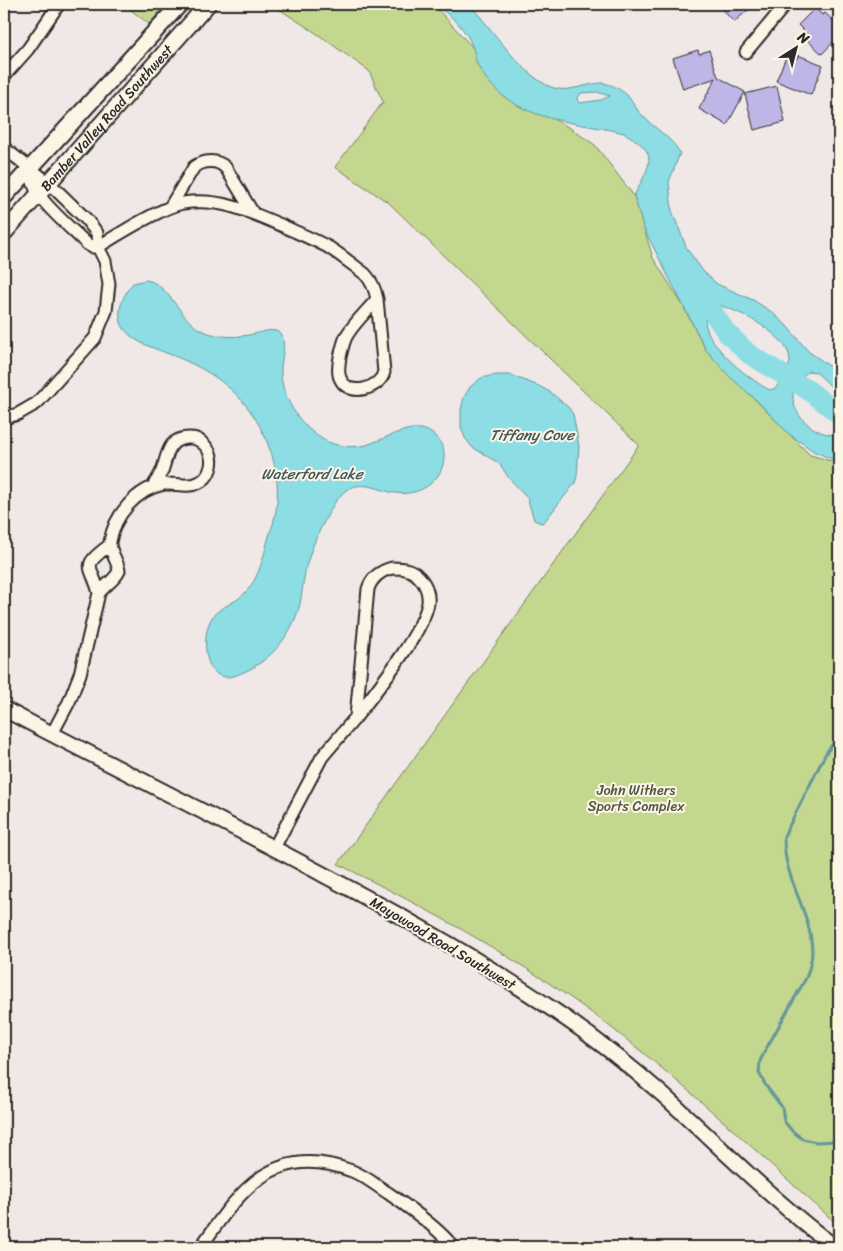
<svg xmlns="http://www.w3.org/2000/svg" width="843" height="1251" viewBox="0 0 843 1251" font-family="Sriracha,sans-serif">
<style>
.green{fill:#c3d88e;stroke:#77825c}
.water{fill:#8cdde4;stroke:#65969a;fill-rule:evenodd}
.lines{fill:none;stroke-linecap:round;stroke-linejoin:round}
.stream{stroke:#65969a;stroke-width:3}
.river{stroke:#8cdde4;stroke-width:20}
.building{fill:#bfb6e8;stroke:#2b2b2b}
.minor-casing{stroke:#2b2b2b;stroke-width:15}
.tertiary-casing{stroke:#2b2b2b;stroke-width:18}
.secondary-casing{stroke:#2b2b2b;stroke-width:19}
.minor{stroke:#fcf5e5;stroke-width:11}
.tertiary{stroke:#fcf5e5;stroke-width:14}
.secondary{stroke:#fcf5e5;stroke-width:15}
.labels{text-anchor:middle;stroke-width:4;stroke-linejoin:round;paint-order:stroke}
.street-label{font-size:14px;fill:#2b2b2b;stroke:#fcf5e5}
.park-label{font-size:14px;fill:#515644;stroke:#fcf5e5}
.water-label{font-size:15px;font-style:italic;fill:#435859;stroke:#fcf5e5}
</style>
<rect width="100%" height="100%" fill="#f0e8e6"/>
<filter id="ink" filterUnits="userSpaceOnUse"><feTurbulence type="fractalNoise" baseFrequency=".02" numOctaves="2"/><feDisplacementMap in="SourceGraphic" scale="10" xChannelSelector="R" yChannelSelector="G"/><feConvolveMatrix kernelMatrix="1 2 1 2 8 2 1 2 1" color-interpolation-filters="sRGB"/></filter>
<g filter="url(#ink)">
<path class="green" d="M 123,4 L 167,4 L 149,24 Z
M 271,4 L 433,4 L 473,48 L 510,96 L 570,128 L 595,145 L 634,196 L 653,258 L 681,302 L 706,350 L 810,455 L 839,463 L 839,1226 C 763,1158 689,1087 608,1025 C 525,962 432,911 338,864 L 639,445 L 389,203 L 335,167 L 383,102 L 369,71 L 316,33 Z"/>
<path class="water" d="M 433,4 L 469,4 C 492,28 521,75 551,87 C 568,94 586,83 603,83 C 611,84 622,90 627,95 C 633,102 636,110 643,116 C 655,129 672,138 680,153 L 669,182 L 672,211 L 687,249 L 703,271 L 717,284 L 753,300 L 772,312 L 787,326 L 808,351 L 839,373 L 839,394 L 816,372 L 809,371 C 772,395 806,437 839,435 L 839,459 L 832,459 L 815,452 L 790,435 L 756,400 L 729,376 L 706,350 L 643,227 L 634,196 C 649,165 662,154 624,133 C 569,120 509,122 478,66 C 475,61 475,54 473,48 C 466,28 451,15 433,4 ZM 597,92 L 610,96 L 601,100 L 579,103 L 577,99 L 581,93 ZM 718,305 C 738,310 789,335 790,360 C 790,370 780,380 776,388 L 770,390 C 751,382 676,323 718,305 Z
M 146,280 C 168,283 179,317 199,329 C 214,337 233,338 249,335 C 259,333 270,328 279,332 C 288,343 281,356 281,370 C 280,399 306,436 334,444 C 343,447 352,447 362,446 C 385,441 416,416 436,437 C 440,442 443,446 444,452 C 445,461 442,471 436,478 C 425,492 406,496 390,492 C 379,489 368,484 356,486 C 341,489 333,505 326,518 C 320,529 314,542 310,554 C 304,570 303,588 300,604 C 293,633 272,660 244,672 C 235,676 226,680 217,674 C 202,664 203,629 213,616 C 221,606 236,603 245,593 C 260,577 263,557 269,536 C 270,531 273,526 274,520 C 280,496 278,470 269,447 C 251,398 217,372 169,354 C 154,348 135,343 125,330 C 114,315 122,296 133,283 Z
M 496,375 L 510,375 L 539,386 L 550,392 L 568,407 L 573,414 L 579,446 L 577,476 L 575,483 L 544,522 L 541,523 L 534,520 L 527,497 L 508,477 L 500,464 L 472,447 L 465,438 L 461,427 L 461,410 L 464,397 L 470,387 L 481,378 Z"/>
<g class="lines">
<path class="stream" d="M 839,735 L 826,753 L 784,836 C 783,880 812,912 812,952 C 812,961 809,970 806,978 L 766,1049 L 760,1061 L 759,1073 L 766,1086 L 782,1107 L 784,1121 L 792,1131 L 803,1139 L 816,1142 L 839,1141"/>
<path class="river" d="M 697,288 L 726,332 L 749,354 L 808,390 L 839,414"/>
</g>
<path class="building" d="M 717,4 L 755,4 L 734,22 Z
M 815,8 L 822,15 L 825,13 L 839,26 L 839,36 L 822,54 L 803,36 L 806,33 L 798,25 Z
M 698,50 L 699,54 L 709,50 L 718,77 L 745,92 L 727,125 L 699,109 L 716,78 L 683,89 L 673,58 Z
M 787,55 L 797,59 L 798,55 L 823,65 L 811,95 L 776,81 Z
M 777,86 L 785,122 L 754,130 L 745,94 Z"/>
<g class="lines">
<defs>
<path id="minor" d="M 746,52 L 786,4
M 4,76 L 28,49 L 59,4
M 4,148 L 49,183 L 86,219 L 97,233 L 98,247 L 105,261 L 109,284 L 106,311 L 95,338 L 37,403 L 18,414 L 4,418
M 29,169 C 32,178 34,188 39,195 C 52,213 72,229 87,244 L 92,247 L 98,247
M 170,207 L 194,167 C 204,160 217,159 226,168 L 253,213
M 98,247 C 119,234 160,208 183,203 C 219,197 250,212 283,226 C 298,233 313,239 328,247 C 341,255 353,265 365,274 C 372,281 375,289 377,299 L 384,372 C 380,389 350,397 341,380 C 337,374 339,364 340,357 C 342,350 343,342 347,335 C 355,322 367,311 377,299
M 392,568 C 404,568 412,569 420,578 C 426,585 429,594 428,603 C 423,633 375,692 356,717 L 368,589 C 372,577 380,571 392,568 Z
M 99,593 C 92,565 79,567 110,545
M 52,734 L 69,702 L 80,674 L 99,593 C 105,585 115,580 119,571 C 118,561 109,551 110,542 C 114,516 136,489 164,484 C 175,483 188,488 198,483 C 210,478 215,462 209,451 C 205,444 198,438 191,438 C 167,437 168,455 162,471 C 159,477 156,482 152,488
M 274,848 L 322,757 L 356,717
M 201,1247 C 241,1189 274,1142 352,1171 C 365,1176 377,1186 388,1193 C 407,1206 440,1229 453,1247"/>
<path id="tertiary" d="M 4,709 C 110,765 218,818 324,875 C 402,916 479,959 552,1009 C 591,1035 628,1064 663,1095 C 720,1146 774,1202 835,1247"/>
<g id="secondary">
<path d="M 4,197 L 180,4"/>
<path id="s1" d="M 4,233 L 208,4"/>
</g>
</defs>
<use href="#minor" class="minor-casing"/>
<use href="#tertiary" class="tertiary-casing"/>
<use href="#secondary" class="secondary-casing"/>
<use href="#minor" class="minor"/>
<use href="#tertiary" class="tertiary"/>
<use href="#secondary" class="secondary"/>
</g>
</g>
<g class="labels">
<g class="street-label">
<text dy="5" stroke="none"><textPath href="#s1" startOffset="154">Bamber Valley Road Southwest</textPath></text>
<text transform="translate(443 943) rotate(31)" y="5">Mayowood Road Southwest</text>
</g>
<g class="park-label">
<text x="636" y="795">John Withers<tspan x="636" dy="16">Sports Complex</tspan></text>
</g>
<g class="water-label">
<text x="532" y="440">Tiffany Cove</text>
<text x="312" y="479">Waterford Lake</text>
</g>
</g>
<rect width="843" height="1251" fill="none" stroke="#fcf5e5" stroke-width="20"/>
<rect x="10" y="10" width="823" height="1231" fill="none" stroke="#2b2b2b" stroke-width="2" filter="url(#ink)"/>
<g transform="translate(796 48) rotate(36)" stroke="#fcf5e5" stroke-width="4" paint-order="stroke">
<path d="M0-4L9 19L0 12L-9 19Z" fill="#2b2b2b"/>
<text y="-8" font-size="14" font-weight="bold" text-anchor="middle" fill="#2b2b2b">N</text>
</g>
</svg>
